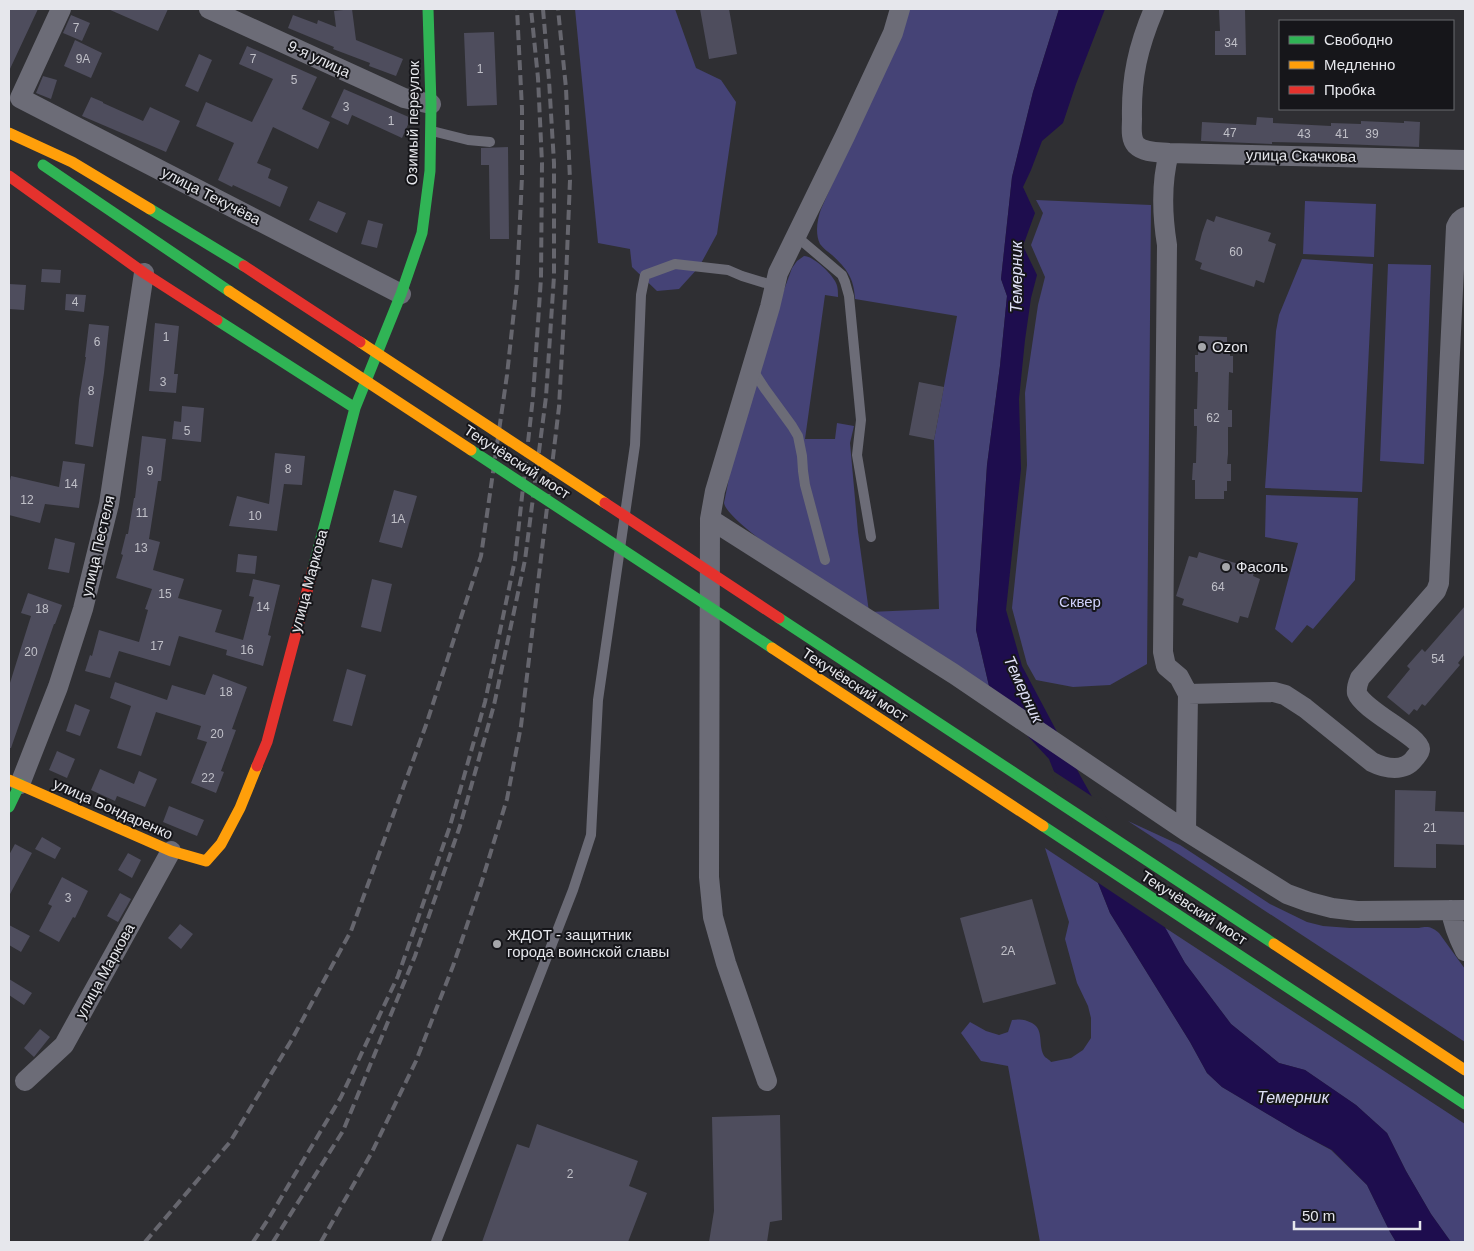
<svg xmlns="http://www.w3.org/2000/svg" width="1474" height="1251" viewBox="0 0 1474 1251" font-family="Arial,sans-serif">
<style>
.green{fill:#454376}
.water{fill:#1e0d4e}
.pier{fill:#2f2f33}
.building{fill:#4e4d5d}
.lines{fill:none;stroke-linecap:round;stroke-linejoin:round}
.lane{stroke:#6c6c77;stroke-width:10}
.street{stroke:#6c6c77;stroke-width:20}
.fast{stroke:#30b455;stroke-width:11}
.slow{stroke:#ff9f0a;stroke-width:11}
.jam{stroke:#e5322d;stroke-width:11}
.rail{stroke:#66666e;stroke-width:4;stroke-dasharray:10 5;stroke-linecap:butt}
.fast-bridge{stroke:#30b455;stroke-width:11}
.slow-bridge{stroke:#ff9f0a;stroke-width:11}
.jam-bridge{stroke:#e5322d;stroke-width:11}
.poi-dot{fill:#a6a7ab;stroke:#16161a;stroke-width:2}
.labels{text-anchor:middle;stroke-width:4;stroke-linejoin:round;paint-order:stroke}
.number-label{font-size:12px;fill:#c0c0c8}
.street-label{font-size:15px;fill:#e6e7ec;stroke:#16161a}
.poi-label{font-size:15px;fill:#e6e7ec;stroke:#16161a;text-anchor:start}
.park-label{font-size:15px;fill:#d0d1fc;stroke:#16161a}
.water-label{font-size:16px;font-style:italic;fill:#e0e1f7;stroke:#16161a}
</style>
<rect width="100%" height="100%" fill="#2f2f33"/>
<path class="green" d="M 575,9 L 675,9 L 696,68 L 721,80 L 736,102 L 717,234 L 699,267 L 679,289 L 657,291 L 632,267 L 630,249 L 598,243 Z
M 903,9 L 1059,9 L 1033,92 L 1012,177 L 1001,279 L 1007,296 L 1000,366 L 987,465 L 976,630 L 989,686 C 951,663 729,533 724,503 L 731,468 L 773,320 L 792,268 L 797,261 L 804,256 C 813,256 831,273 835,281 C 838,286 838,291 838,297 L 825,295 L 805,439 L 835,439 L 837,423 L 854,426 L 850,443 L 858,532 L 869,612 L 939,609 L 934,440 L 957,316 L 855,299 C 854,278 847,269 832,255 C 828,252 823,248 820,244 C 815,234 817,220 821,209 L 890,54 Z
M 1036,200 L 1151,205 L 1147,664 L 1110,685 L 1073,687 L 1036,680 L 1027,664 L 1012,608 L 1027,465 L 1025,393 L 1038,305 L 1045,277 L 1031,245 L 1043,213 Z
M 1305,201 L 1376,204 L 1374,257 L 1303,254 Z
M 1302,259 L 1373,264 L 1362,492 L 1265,488 L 1276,331 L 1279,315 Z
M 1388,264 L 1431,265 L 1424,464 L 1380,461 Z
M 1266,495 L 1358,498 L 1355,580 L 1313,629 L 1307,625 L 1292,643 L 1275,629 L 1298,543 L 1265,537 Z
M 1128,821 L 1180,845 L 1270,904 L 1307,922 L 1323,926 L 1350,928 L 1419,928 C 1428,926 1432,927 1439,933 L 1465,969 L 1465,1042 Z
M 1045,848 L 1098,883 L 1110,913 L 1190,1042 L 1207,1073 L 1222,1087 L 1296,1131 L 1331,1150 L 1367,1185 L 1390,1232 L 1396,1242 L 1040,1242 L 1008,1066 L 981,1061 L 961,1033 L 970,1022 L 986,1031 L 999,1035 L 1008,1032 L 1012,1020 C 1021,1019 1024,1019 1032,1023 C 1045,1030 1037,1046 1045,1057 C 1045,1057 1051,1061 1051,1062 L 1071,1058 L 1083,1050 L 1091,1038 L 1091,1018 L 1088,1006 L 1077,983 L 1065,939 L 1069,922 Z
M 1164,927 L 1465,1124 L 1465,1242 L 1451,1242 L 1431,1214 L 1406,1171 L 1387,1133 L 1356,1105 L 1305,1070 L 1279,1063 L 1231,1024 L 1185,963 Z"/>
<path class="water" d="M 1059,9 L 1105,9 L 1076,84 L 1063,123 L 1042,141 L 1031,170 L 1023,187 L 1035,213 L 1023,246 L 1037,275 L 1031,298 L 1025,340 L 1019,399 L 1021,469 L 1006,610 L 1022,666 L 1081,777 L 1185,963 L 1231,1024 L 1279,1063 L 1305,1070 L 1356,1105 L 1387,1133 L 1406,1171 L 1431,1214 L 1451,1242 L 1396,1242 L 1390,1232 L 1367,1185 L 1332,1150 L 1296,1131 L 1222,1087 L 1207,1073 L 1190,1042 L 1110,913 L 1049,759 L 1023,731 L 989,686 L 976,630 L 987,465 L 1000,366 L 1007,296 L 1001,279 L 1012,177 L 1033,92 Z"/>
<path class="pier" d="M 1050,769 L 1096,799 L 1169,930 L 1094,880 Z"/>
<path class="building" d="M 9,9 L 38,9 L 9,71 Z
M 108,9 L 168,9 L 158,31 Z
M 352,9 L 356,40 L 403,59 L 396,76 L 369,66 L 370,63 L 333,49 L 334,47 L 288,28 L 293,15 L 317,24 L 318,20 L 336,27 L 334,11 Z
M 700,9 L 729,9 L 737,54 L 709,59 Z
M 1229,9 L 1245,9 L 1246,55 L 1215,55 L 1215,31 L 1220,31 L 1219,10 L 1229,10 Z
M 71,15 L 90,23 L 82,41 L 63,33 Z
M 494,32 L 497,105 L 467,106 L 464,33 Z
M 75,40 L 102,53 L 91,78 L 64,66 Z
M 247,46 L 317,77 L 302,109 L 330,122 L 318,149 L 273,127 L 257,163 L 271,169 L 268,178 L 288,187 L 280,207 L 233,185 L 232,187 L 218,180 L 234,143 L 196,126 L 206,102 L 252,122 L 273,79 L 239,64 Z
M 199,54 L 212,60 L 198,92 L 185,86 Z
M 43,76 L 57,80 L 51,99 L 36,93 Z
M 344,89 L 411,118 L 402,138 L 352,115 L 348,125 L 331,117 Z
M 91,97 L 103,102 L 103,103 L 143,121 L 150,107 L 180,121 L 166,152 L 82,116 Z
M 1257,117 L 1273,118 L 1273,123 L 1331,126 L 1331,123 L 1361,124 L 1361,121 L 1404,123 L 1404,121 L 1420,122 L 1419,147 L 1316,143 L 1272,142 L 1272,144 L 1201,141 L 1202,122 L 1256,125 Z
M 508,147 L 509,239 L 490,239 L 489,165 L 481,165 L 481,148 Z
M 318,201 L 346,213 L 337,233 L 309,220 Z
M 1216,216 L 1271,233 L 1268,241 L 1276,244 L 1264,283 L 1256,280 L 1254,287 L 1200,269 L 1202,263 L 1195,260 L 1202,233 L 1207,219 L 1214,222 Z
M 368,220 L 383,224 L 377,248 L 361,244 Z
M 42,269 L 61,270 L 60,283 L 41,282 Z
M 9,284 L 26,285 L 24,310 L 9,309 Z
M 66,294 L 86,295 L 84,312 L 65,310 Z
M 155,323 L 179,326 L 174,374 L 178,374 L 176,393 L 149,391 Z
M 89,324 L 109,326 L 104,373 L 93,447 L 75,444 L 79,400 L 86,357 L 85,357 Z
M 1199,336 L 1227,337 L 1227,345 L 1230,345 L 1230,356 L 1233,356 L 1233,373 L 1229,372 L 1228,410 L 1232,410 L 1232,427 L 1228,427 L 1228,454 L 1227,464 L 1231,464 L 1231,481 L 1227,481 L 1227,491 L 1224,491 L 1224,499 L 1195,499 L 1195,480 L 1192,480 L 1193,463 L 1196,463 L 1197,426 L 1194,426 L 1194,409 L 1197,409 L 1198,372 L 1195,372 L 1195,355 L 1198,355 Z
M 919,382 L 944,387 L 934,440 L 909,435 Z
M 182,406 L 204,408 L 201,442 L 172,439 L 174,421 L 181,422 Z
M 142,436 L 166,439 L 161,481 L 158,481 L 149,539 L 160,542 L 153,570 L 184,579 L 178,598 L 222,610 L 215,632 L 243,640 L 254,597 L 249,596 L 253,579 L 280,585 L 268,635 L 271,636 L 263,666 L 226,655 L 227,650 L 179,636 L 170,666 L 119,651 L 110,678 L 85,671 L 90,655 L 92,656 L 99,630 L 139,642 L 148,610 L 145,609 L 152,589 L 116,578 L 123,555 L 121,554 L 126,534 L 128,534 L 134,498 L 135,498 Z
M 275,453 L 305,456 L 302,485 L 284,484 L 277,531 L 229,526 L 237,496 L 269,504 Z
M 63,461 L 85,464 L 79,508 L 45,504 L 40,523 L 9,515 L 9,485 L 11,476 L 59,487 Z
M 394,490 L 417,496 L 402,548 L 379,542 Z
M 55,538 L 75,543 L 69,573 L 48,569 Z
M 1199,552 L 1255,569 L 1253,576 L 1260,579 L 1248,618 L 1240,616 L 1238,623 L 1182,605 L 1184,599 L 1176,596 L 1189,556 L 1197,558 Z
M 238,554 L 257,556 L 255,574 L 236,572 Z
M 372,579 L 392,584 L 381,632 L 361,627 Z
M 28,593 L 62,605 L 55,624 L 54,624 L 11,748 L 9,748 L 9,686 L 31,616 L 21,613 Z
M 1465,606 L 1465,654 L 1458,663 L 1460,665 L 1425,706 L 1422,704 L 1417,711 L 1414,709 L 1409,715 L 1387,697 L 1410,669 L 1407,666 L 1422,649 L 1425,652 Z
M 347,669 L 366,675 L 352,726 L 333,721 Z
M 213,674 L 247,687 L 232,729 L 236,730 L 221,771 L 224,772 L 216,793 L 191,783 L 207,742 L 197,739 L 201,726 L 156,712 L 141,756 L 117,748 L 131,706 L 110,698 L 115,682 L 167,700 L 172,685 L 205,695 Z
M 75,704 L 90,710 L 80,736 L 66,731 Z
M 57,751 L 75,759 L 67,778 L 49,770 Z
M 100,769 L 134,784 L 139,771 L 157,779 L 145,807 L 117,796 L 115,801 L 91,790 Z
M 1395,790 L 1436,791 L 1435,811 L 1465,812 L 1465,845 L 1436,844 L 1436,868 L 1394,867 Z
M 169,806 L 204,820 L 197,836 L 163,822 Z
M 42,837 L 61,848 L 55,859 L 35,849 Z
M 15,844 L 32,853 L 9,896 L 9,855 Z
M 128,853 L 141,860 L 132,878 L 118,870 Z
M 62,877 L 88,891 L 75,918 L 73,917 L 59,942 L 39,931 L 52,906 L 48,904 Z
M 120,893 L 131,899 L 118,922 L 107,916 Z
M 1032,899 L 1056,984 L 983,1003 L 960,918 Z
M 180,924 L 193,934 L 181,949 L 168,938 Z
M 9,925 L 30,936 L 21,952 L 9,945 Z
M 9,979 L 32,993 L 24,1005 L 9,995 Z
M 40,1029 L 50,1037 L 34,1057 L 24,1048 Z
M 780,1115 L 782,1220 L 770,1222 L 767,1242 L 709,1242 L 714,1211 L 712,1117 Z
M 537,1124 L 638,1161 L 629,1186 L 647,1193 L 628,1242 L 482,1242 L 517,1144 L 529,1148 Z"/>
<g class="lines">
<path class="lane" d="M 432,131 L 468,140 L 490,142
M 796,236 L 842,275 L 845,282 L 849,296 L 861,420 L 857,455 L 871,537
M 752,369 L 765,389 L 792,426 L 798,436 L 802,456 L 803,471 L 805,485 L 825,560
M 436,1242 L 573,890 L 591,835 L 598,700 L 635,445 L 641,295 L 645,275 L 675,264 L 728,270 L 742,276 L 775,286"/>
<path class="street" d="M 61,9 L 20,98 L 401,294
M 209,9 L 404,98 L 431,104
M 1154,9 C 1138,47 1131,77 1132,119 C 1132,127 1130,138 1136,145 C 1144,153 1158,152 1169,153 L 1465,160
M 1169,153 C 1161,183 1162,214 1167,245 L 1163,652 L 1166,666 L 1179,677 L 1188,694 L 1186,831
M 710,519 L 954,674 L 1186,831 L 1287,894 L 1309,902 L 1332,908 L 1357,911 L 1465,910
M 1188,694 L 1274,692 L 1285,695 L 1305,708 L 1372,762 C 1386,769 1404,772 1414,759 C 1416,756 1420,753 1420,749 C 1419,736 1363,710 1357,693 C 1356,687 1358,683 1360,678 L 1436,591 L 1439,583 L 1456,227 C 1458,222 1460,219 1465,217
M 20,784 L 58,687 L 83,609 L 109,504 L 144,273
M 1451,910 C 1453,925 1458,937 1465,951
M 25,1081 L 64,1045 L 171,851
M 767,1081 L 726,963 L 713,917 L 709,877 L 710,519 L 715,491 L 770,307 L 778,273 L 845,136 L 893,33 L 900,9"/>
<path class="fast" d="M 43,165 L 229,291
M 150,209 L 244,266
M 217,320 L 355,408
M 313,569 L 355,408 L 401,294 L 422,233 L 430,171 L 431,104 L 428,9
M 9,807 L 20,784"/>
<path class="slow" d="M 9,133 L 72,162 L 150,209
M 9,780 L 171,851 L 206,861 L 221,844 L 240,808 L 257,766"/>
<path class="jam" d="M 9,176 L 144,273 L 217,320
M 257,766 L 267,742 L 313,569"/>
<path class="rail" d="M 145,1242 L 230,1142 L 291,1041 L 351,931 L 426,725 L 481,556 L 507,375 L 517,283 L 522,177 L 522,109 L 517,9
M 253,1242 L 269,1218 L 341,1097 L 398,976 L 450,826 L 485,702 L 515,560 L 533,397 L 541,278 L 542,163 L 538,78 L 531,9
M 273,1242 L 343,1131 L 415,956 L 460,826 L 494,705 L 525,560 L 546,397 L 554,276 L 554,163 L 549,80 L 543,9
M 321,1242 L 372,1152 L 416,1061 L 453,966 L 481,884 L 507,799 L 521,726 L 559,407 L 566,279 L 570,180 L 566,88 L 558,9"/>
<path class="fast-bridge" d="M 471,450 L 772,648
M 779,618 L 1274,944
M 1043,826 L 1465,1104"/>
<path class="slow-bridge" d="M 229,291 L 471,450
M 360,342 L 605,503
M 772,648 L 1043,826
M 1274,944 L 1465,1070"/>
<path class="jam-bridge" d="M 244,266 L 360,342
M 605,503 L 779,618"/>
</g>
<g class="poi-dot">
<circle cx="1202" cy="347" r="5"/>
<circle cx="1226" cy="567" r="5"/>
<circle cx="497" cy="944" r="5"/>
</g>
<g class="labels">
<g class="number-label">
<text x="76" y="32">7</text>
<text x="1231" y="47">34</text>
<text x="83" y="63">9А</text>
<text x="253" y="63">7</text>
<text x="480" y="73">1</text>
<text x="294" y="84">5</text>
<text x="346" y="111">3</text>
<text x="391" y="125">1</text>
<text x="1230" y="137">47</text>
<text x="1304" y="138">43</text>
<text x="1342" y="138">41</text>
<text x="1372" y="138">39</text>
<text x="1236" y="256">60</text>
<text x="75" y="306">4</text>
<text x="166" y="341">1</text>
<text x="97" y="346">6</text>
<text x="163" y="386">3</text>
<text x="91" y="395">8</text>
<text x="1213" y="422">62</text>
<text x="187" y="435">5</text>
<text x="288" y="473">8</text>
<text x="150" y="475">9</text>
<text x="71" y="488">14</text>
<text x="27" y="504">12</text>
<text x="142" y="517">11</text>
<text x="255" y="520">10</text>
<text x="398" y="523">1А</text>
<text x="141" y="552">13</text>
<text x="1218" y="591">64</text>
<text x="165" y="598">15</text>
<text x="263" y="611">14</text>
<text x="42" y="613">18</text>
<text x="157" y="650">17</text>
<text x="247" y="654">16</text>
<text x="31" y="656">20</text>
<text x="1438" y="663">54</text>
<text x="226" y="696">18</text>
<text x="217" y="738">20</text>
<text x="208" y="782">22</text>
<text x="1430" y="832">21</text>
<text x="68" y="902">3</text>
<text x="1008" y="955">2А</text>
<text x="570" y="1178">2</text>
</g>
<g class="street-label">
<text transform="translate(319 59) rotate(25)" y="5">9-я улица</text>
<text transform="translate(413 123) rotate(-89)" y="5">Озимый переулок</text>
<text transform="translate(1301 156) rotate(1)" y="5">улица Скачкова</text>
<text transform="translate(211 196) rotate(27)" y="5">улица Текучёва</text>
<text transform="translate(517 462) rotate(33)" y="5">Текучёвский мост</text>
<text transform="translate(98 546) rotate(-77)" y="5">улица Пестеля</text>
<text transform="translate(309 581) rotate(-75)" y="5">улица Маркова</text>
<text transform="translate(855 685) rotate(33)" y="5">Текучёвский мост</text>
<text transform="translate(113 809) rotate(24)" y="5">улица Бондаренко</text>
<text transform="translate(1194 908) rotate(33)" y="5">Текучёвский мост</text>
<text transform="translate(105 971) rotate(-61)" y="5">улица Маркова</text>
</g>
<g class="poi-label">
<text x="1212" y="352">Ozon</text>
<text x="1236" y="572">Фасоль</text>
<text x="507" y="940">ЖДОТ - защитник<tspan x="507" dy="17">города воинской славы</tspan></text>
</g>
<g class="park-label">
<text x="1080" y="607">Сквер</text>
</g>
<g class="water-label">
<text transform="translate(1016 277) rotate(-90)" y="6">Темерник</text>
<text transform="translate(1024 689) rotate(65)" y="6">Темерник</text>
<text x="1293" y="1103">Темерник</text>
</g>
</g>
<rect width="1474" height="1251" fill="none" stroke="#e6e7ec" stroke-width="20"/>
<rect x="1279" y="20" width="175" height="90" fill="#16161a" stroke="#696a6e"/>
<rect x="1289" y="36" width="25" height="8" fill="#30b455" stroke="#696a6e"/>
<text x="1324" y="45" font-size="15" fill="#e6e7ec">Свободно</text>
<rect x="1289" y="61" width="25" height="8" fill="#ff9f0a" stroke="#696a6e"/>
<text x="1324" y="70" font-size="15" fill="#e6e7ec">Медленно</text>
<rect x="1289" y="86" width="25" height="8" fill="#e5322d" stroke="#696a6e"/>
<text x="1324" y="95" font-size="15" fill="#e6e7ec">Пробка</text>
<path d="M1294 1221v8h126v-8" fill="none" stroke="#e6e7ec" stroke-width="2.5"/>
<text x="1302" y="1221" font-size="15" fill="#e6e7ec" stroke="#16161a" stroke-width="4" paint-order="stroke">50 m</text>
</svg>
